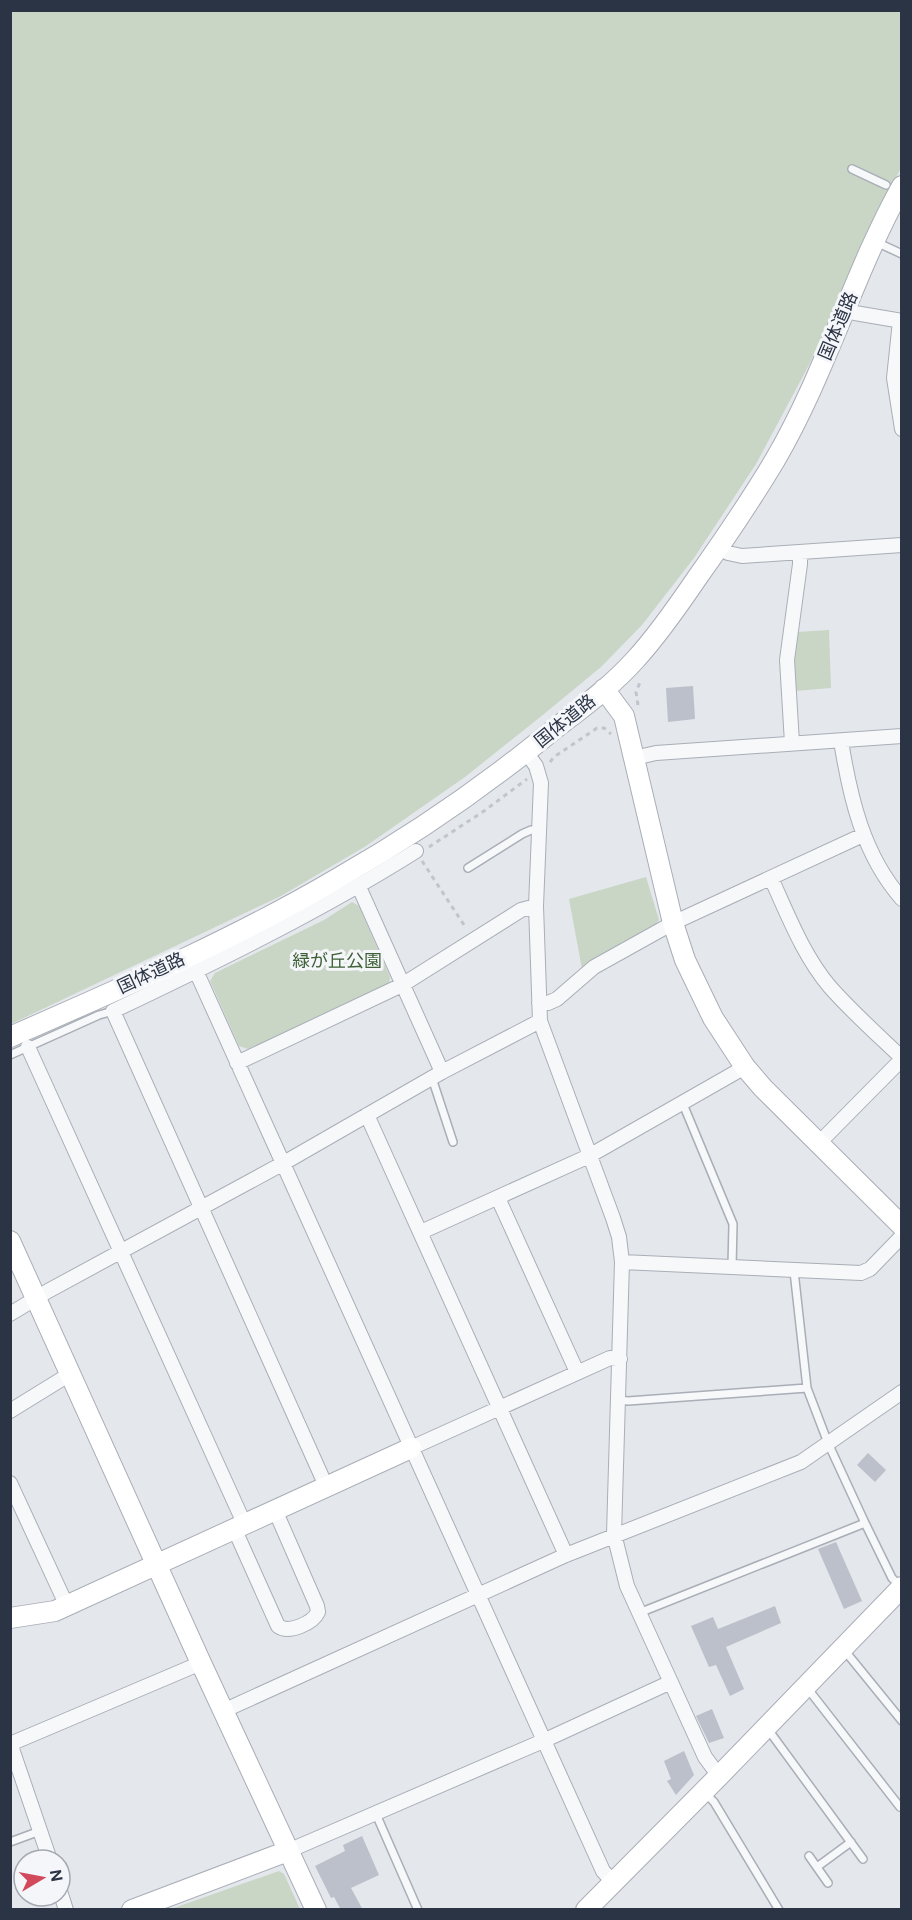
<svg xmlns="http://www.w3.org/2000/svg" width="912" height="1920" viewBox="0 0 912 1920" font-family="'DM Sans','Noto Sans JP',sans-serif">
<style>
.green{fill:#c9d6c5}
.building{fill:#bbc0ca}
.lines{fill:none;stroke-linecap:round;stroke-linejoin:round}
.lane-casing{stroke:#a9aeb7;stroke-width:10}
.street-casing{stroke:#a9aeb7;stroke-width:16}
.secondary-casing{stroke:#a9aeb7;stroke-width:22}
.path{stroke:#c2c5cb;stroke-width:3;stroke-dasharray:4.5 4.5;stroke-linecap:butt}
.lane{stroke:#f7f8fa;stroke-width:7}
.street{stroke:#f7f8fa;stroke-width:14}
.secondary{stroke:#fff;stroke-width:20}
.labels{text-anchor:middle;stroke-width:6;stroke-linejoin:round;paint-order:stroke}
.street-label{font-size:18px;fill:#2b3445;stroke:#f4f6f9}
.park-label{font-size:18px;fill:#3f6138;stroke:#f4f6f9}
</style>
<rect width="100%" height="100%" fill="#e4e7ec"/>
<path class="green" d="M 10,11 L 902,11 L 901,168 L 875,217 L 810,363 L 756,464 L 694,558 L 642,625 L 601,667 L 544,714 L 465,777 L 366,846 L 281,896 L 11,1024 Z
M 829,630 L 831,688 L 795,691 L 793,670 L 797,632 Z
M 646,877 L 659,920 L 656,924 L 591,961 L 582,969 L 569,899 Z
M 352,902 L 359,906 L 390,977 L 389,984 L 248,1049 L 239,1046 L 210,981 L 215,973 L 324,920 Z
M 279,1871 L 284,1874 L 300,1909 L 171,1909 Z"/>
<path class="building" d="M 693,686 L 695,719 L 668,722 L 666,688 Z
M 868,1453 L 886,1470 L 875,1482 L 857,1465 Z
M 836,1542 L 862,1601 L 844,1609 L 818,1549 Z
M 775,1606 L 781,1623 L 726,1647 L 744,1689 L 730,1696 L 716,1665 L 709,1667 L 691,1626 L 713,1617 L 718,1629 Z
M 712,1709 L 724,1738 L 709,1743 L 696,1716 Z
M 684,1751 L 694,1775 L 676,1795 L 667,1781 L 671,1779 L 664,1761 Z
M 362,1836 L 379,1875 L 351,1888 L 363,1910 L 341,1910 L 334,1897 L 331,1898 L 315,1866 L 345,1851 L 343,1845 Z"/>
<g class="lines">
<defs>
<path id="lane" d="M 852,169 L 886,185
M 876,242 L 902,254
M 468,868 L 522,834 L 531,830 L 539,831
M 10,1055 L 99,1015 L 113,1011
M 432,1078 L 453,1142
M 683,1104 L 733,1224 L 732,1266
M 794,1271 L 807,1388 L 828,1443 L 865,1523 L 892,1578 L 899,1585
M 619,1400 L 628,1401 L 807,1388
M 639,1613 L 865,1523
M 845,1651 L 902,1721
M 808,1689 L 900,1807
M 767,1728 L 863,1859
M 705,1793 L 714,1802 L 779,1910
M 376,1814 L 418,1910
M 10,1842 L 40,1831
M 809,1856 L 828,1883
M 817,1867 L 851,1842"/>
<path id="street" d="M 846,309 L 855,313 L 902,321
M 900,321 L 894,378 L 902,429
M 719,547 L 728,553 L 742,556 L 902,545
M 841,741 C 850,797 863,855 902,899
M 792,743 L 787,660 L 800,564 L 800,552
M 526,752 L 536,766 L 541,783 L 536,906 L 540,1021 L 613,1218 L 619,1237 L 622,1262 L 614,1534 L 627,1586 L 705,1757 L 719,1776
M 634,758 L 656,753 L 902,736
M 771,878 C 788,915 803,955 830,987 C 852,1012 878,1035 902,1058
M 359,887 L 442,1072
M 196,971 L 603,1871 L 613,1882
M 539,1003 L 548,1003 L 557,999 L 594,967 L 673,923 L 863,835
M 28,1047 L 244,1523
M 237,1063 L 402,985 L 521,910 L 536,906
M 367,1115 L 566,1555
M 818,1144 L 902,1059
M 498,1198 L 577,1372
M 421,1232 L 589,1156 L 745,1067
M 622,1262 L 861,1273 L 870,1269 L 902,1236
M 10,1314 L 48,1291 L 282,1164 L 442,1072 L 540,1021
M 10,1411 L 70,1374
M 411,1448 L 610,1358 L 620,1359
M 10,1483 L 66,1604
M 326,1486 L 113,1011 C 216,962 319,912 416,851
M 234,1528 L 278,1626 C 289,1634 313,1623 318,1612 L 317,1606 L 275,1510
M 223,1711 L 566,1555 L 801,1462 L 902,1392
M 10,1743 L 50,1860
M 10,1744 L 201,1663
M 288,1851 L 543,1741 L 671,1682
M 60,1891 L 66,1910"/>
<path id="secondary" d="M 604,689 L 624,716 L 673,923 L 685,960 L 713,1018 L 745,1067 L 763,1088 L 902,1226
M 10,1037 C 122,988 235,939 340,877 C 412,836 482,788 547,735 C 577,711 609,689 635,660 C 658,635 678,606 697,578 C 724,540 751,500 775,460 C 826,373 853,274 902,186
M 10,1241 L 201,1663 L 316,1910
M 10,1618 L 55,1611 L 411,1448
M 132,1910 L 288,1851
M 586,1910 L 719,1776 L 902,1587"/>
</defs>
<use href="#lane" class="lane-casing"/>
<use href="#street" class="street-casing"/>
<use href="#secondary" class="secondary-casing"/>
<path class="path" d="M 638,705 L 636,692 L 641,680
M 550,762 L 554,757 L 597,728 L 604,728 L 611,734
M 429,847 L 484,811 L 527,779
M 422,861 L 466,928"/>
<use href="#lane" class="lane"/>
<use href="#street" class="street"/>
<use href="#secondary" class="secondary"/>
</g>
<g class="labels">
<g class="street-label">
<text transform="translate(838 326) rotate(-67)" y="6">国体道路</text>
<text transform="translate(565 721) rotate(-39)" y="6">国体道路</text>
<text transform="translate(151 973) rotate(-25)" y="6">国体道路</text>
</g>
<g class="park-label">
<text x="337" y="967">緑が丘公園</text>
</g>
</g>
<rect width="912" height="1920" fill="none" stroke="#2b3445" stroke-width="24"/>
<g transform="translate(42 1878) rotate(80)"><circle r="28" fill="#f4f6f9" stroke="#a4a8b1" stroke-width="1.5"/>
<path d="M0-4.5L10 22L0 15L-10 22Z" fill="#d1495b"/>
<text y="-9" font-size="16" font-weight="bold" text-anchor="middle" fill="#2b3445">N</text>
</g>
</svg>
